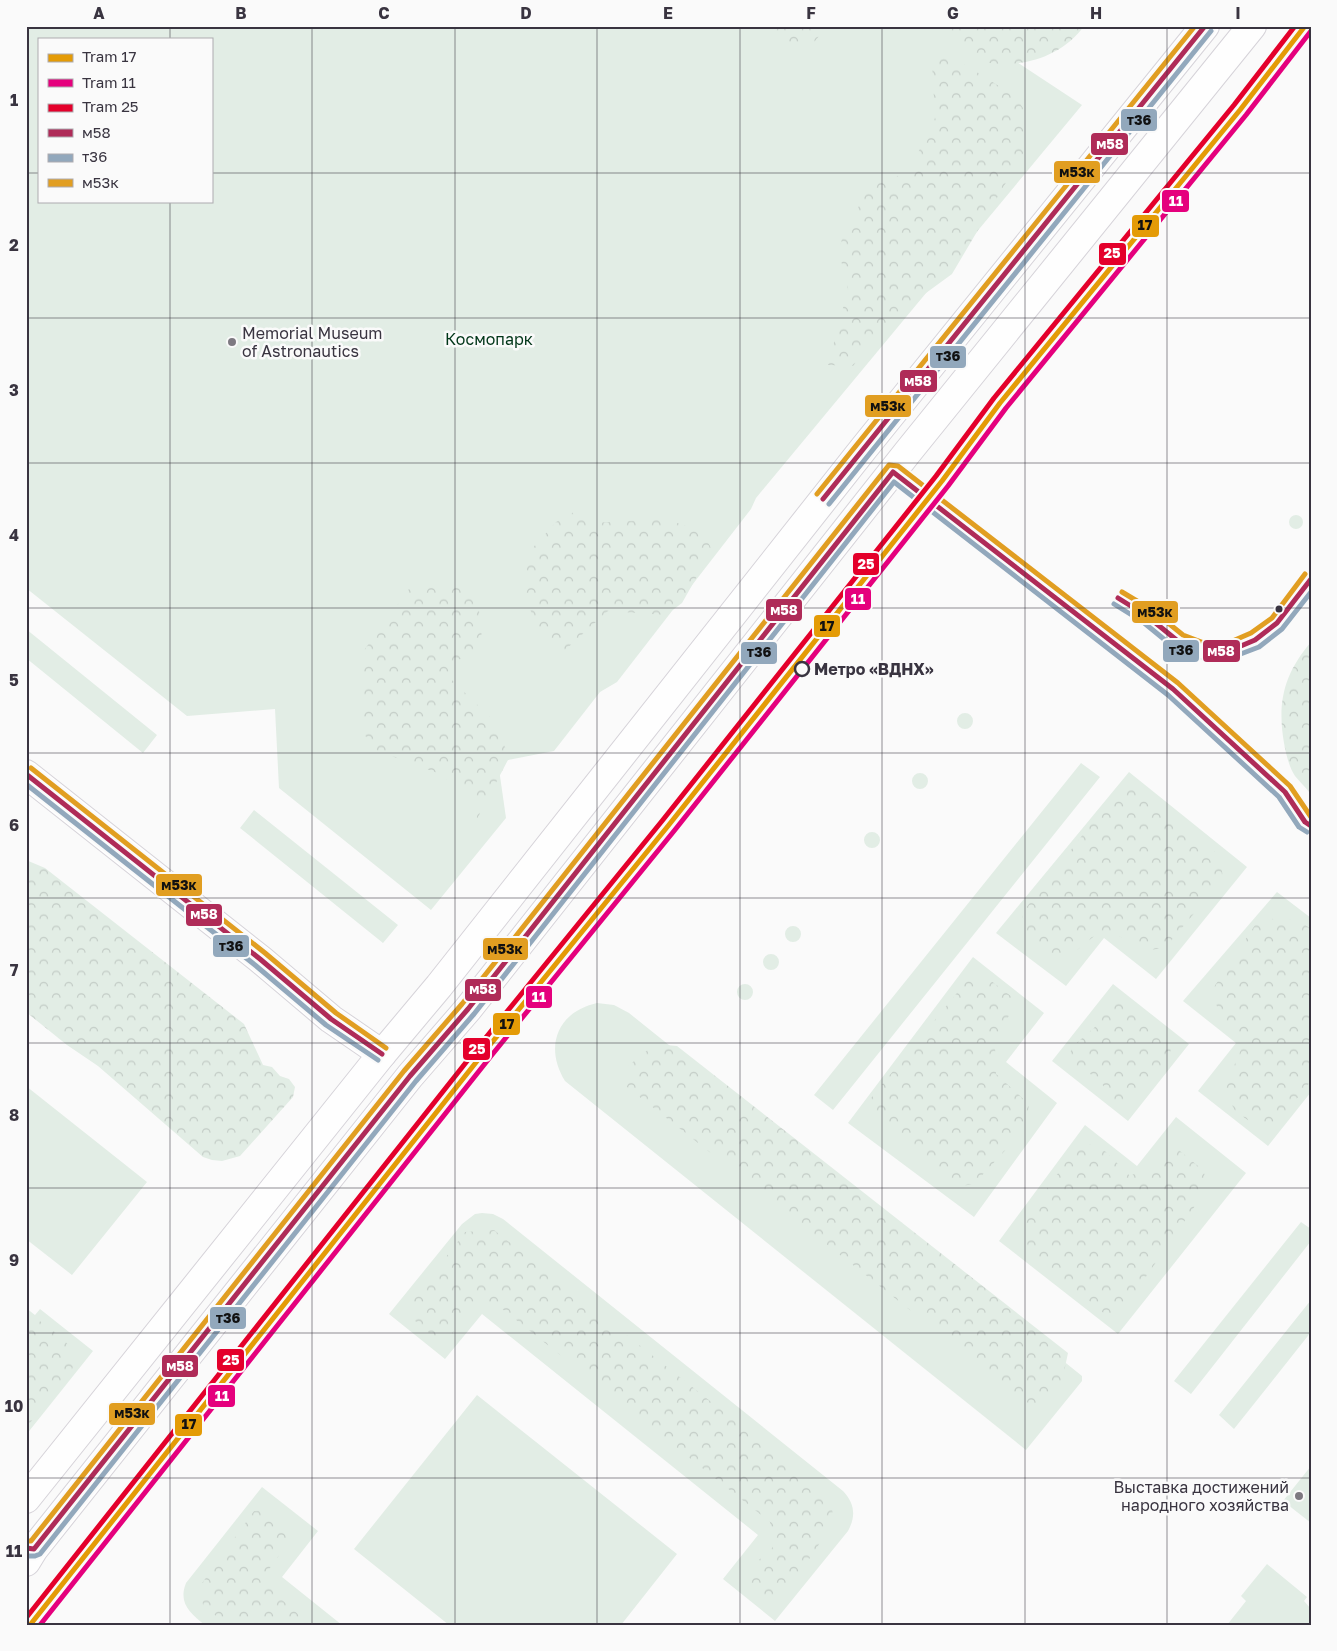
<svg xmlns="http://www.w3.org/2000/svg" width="1337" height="1651" viewBox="0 0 1337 1651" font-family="'Golos Text',sans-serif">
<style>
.green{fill:#e2ede5;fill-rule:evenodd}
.forest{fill:url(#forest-crowns)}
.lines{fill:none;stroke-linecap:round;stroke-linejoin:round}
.street-casing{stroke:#d6d3d9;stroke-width:30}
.secondary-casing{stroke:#d6d3d9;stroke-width:30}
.street{stroke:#fefefe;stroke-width:28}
.secondary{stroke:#fefefe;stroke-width:28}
.bus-1-casing{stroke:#fafafa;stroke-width:9}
.bus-2-casing{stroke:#fafafa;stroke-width:9}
.bus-3-casing{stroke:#fafafa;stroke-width:9}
.bus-1{stroke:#af2b58;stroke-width:5}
.bus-2{stroke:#92a8bc;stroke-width:5}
.bus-3{stroke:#e19e21;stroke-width:5}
.tram-1-casing{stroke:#fafafa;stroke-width:9}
.tram-2-casing{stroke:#fafafa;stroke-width:9}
.tram-3-casing{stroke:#fafafa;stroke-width:9}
.tram-1{stroke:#e49b06;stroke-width:5}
.tram-2{stroke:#e5007d;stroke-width:5}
.tram-3{stroke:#e4002b;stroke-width:5}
.grid{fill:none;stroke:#393440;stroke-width:1;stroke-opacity:0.55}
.poi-dot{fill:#7d7981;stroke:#fafafa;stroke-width:2}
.bus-dot{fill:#393440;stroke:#fafafa;stroke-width:2}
.stop-dot{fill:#fafafa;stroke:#393440;stroke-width:2.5}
.labels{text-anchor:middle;stroke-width:5;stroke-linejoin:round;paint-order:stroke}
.poi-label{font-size:16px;fill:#393440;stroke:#fafafa;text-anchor:start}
.park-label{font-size:16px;fill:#003618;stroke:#fafafa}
.stop-label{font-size:16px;font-weight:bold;fill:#393440;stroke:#fafafa;text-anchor:start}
.line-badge{stroke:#fafafa;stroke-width:2}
.badge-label{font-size:14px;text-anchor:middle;font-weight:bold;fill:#fff}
.pale-badge-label{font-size:14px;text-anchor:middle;font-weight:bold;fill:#111}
.neatline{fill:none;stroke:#393440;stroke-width:2}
.grid-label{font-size:16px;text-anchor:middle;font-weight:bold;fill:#393440}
</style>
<defs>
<pattern id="forest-crowns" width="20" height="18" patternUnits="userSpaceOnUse" patternTransform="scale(1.25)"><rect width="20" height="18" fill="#e2ede5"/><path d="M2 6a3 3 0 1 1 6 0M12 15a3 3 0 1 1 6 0" fill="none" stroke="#c3ccc6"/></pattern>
</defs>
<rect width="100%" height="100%" fill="#fafafa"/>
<path class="green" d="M 26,26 L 962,26 L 1082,105 L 756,498 L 751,509 L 617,682 L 600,692 L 554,751 L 498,762 L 506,818 L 431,910 L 279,788 L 275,709 L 187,716 L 26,588 ZM 39,39 L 211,39 L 211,201 L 39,201 Z
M1289 522a7 7 0 1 1 14 0a7 7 0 1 1-14 0Z
M 26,629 L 157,735 L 143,753 L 26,658 Z
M957 721a8 8 0 1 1 16 0a8 8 0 1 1-16 0Z
M 1081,763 L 1100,777 L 833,1110 L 814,1095 Z
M 1129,772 L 1247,867 L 1156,979 L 1104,938 L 1066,986 L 996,933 Z
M912 781a8 8 0 1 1 16 0a8 8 0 1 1-16 0Z
M 254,810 L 398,925 L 383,943 L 240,828 Z
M864 840a8 8 0 1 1 16 0a8 8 0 1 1-16 0Z
M 1277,892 L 1311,918 L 1311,1092 L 1268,1146 L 1198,1091 L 1236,1043 L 1183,1001 Z
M785 934a8 8 0 1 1 16 0a8 8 0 1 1-16 0Z
M763 962a8 8 0 1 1 16 0a8 8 0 1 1-16 0Z
M 973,957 L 1044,1013 L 1006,1062 L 1057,1103 L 974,1217 L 848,1123 Z
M737 992a8 8 0 1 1 16 0a8 8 0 1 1-16 0Z
M 1113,984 L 1189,1044 L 1128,1121 L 1052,1061 Z
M 597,1003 L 614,1005 L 629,1013 L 1082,1376 L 1082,1381 L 1026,1450 L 565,1081 C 544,1047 557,1012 597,1003 Z
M 26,1086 L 147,1182 L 72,1275 L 26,1239 Z
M 1176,1117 L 1246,1173 L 1118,1334 L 999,1241 L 1085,1125 L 1137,1166 Z
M 482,1213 L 493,1214 L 503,1219 L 843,1491 C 855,1504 856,1516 848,1531 L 775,1621 L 723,1579 L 758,1535 L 482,1314 L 445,1359 L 389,1314 L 462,1224 L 475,1214 Z
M 1301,1222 L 1311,1229 L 1311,1241 L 1191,1394 L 1174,1381 Z
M 1311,1300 L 1311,1332 L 1234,1429 L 1219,1415 Z
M 26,1308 L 35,1315 L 40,1309 L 93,1351 L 26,1435 Z
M 477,1395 L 677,1554 L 621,1625 L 449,1625 L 354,1549 Z
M 1311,1466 L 1311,1523 L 1283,1501 Z
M 262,1487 L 318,1531 L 282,1577 L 342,1625 L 205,1625 C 190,1613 178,1603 186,1583 Z
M 1267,1564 L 1307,1597 L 1304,1601 L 1311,1609 L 1311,1625 L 1227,1625 L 1246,1601 L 1241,1596 Z"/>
<path class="forest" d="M 769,26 L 827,26 L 811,46 L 774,39 Z
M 939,26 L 1084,26 C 1060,60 1011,72 972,59 C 965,56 945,33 939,26 Z
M 950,55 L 1016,97 L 1026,113 L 1024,152 L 952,274 L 889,320 L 853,366 L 828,365 L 848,289 L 839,252 L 843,234 L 872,183 L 908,173 L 935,118 L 932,63 Z
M 574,512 L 590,523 L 666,519 L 703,532 L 712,550 L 682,603 L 666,615 L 608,611 L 564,651 L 536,628 L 524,589 L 529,552 L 556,522 Z
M 471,583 L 478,601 L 482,639 L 473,657 L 455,660 L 452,680 L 496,723 L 509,758 L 477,819 L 472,800 L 440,774 L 370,748 L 363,729 L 362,653 L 409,589 Z
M 1311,642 L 1311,794 C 1306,788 1300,782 1295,776 C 1289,767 1286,754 1284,743 C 1277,702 1284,674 1311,642 Z
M 1136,788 L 1220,856 L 1223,879 L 1165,948 L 1149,950 L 1112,933 L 1098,933 L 1071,955 L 1049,956 L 1027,939 L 1022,913 L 1115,793 Z
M 26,860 L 45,868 L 244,1024 L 263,1065 L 272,1067 L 280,1076 L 289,1079 L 295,1087 L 293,1097 L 240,1156 L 222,1161 L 212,1160 L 203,1157 L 98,1066 L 67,1045 L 26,1012 Z
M 1278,917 L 1301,922 L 1311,929 L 1311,1081 L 1278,1122 L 1259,1128 L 1235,1111 L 1224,1089 L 1243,1045 L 1218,1010 L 1212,990 L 1255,925 Z
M 970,977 L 986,977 L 1016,1000 L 995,1046 L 996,1074 L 1029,1104 L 1026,1128 L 974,1184 L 955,1187 L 875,1119 L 871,1098 Z
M 1111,999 L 1123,1002 L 1142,1024 L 1170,1041 L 1171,1058 L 1149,1077 L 1135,1101 L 1116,1102 L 1097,1078 L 1068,1061 L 1072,1047 L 1095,1027 Z
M 655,1044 L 677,1046 L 1068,1353 L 1062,1381 L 1048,1401 L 1033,1407 L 627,1087 L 628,1066 Z
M 1095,1144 L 1106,1152 L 1130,1176 L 1157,1163 L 1174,1146 L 1204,1171 L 1206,1190 L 1125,1307 L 1107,1316 L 1029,1250 L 1022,1224 L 1078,1145 Z
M 494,1230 L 830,1496 L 834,1522 L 785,1595 L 764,1599 L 751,1589 L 751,1567 L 773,1547 L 770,1522 L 496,1304 L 468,1306 L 452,1334 L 434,1337 L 414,1320 L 412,1302 L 465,1232 Z
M 26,1311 C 38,1320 65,1337 71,1349 C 76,1356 74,1365 71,1372 L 26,1428 Z
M 269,1510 L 289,1528 L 288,1543 L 267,1572 L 274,1593 L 311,1625 L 227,1625 L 203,1605 L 200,1586 L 254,1511 Z"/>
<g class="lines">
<defs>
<path id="street" d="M 26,774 L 260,959 L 331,1019 L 382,1054"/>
<path id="secondary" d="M 26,1499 L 382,1054 L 439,986 L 864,448 L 1205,26
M 26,1562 L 34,1549 L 410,1076 L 468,1009 L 907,453 L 1252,26"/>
</defs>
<use href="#street" class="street-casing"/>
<use href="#secondary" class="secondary-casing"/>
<use href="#street" class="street"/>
<use href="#secondary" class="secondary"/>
<defs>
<path id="bus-1" d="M 823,499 L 1205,26
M 1118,598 L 1147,616 L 1179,642 L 1203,650 L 1229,651 L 1255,640 L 1277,623 L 1311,579
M 26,774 L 260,959 L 331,1019 L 382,1054
M 26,1548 L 34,1549 L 410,1076 L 468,1009 L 893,472 L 1173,689 L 1285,792 L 1305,822 L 1311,826"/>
<path id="bus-2" d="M 829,504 L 1211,31
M 1114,604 L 1143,622 L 1176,649 L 1202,657 L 1230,658 L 1259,647 L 1282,629 L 1311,592
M 26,784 L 255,965 L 326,1025 L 378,1060
M 26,1556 L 35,1556 L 40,1554 L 416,1081 L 474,1014 L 894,482 L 1168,695 L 1279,797 L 1299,827 L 1307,832"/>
<path id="bus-3" d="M 817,494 L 1195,26
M 1122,592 L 1152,610 L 1183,635 L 1204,643 L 1228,643 L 1251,633 L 1272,618 L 1305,574
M 31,768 L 265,953 L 336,1013 L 386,1048
M 27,1541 L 31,1541 L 404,1071 L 462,1004 L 889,465 L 898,466 L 1178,683 L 1290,786 L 1311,817"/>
</defs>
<use href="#bus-1" class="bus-1-casing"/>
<use href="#bus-2" class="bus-2-casing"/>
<use href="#bus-3" class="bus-3-casing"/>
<use href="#bus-1" class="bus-1"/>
<use href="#bus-2" class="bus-2"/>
<use href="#bus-3" class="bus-3"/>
<defs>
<path id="tram-1" d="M 30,1625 L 485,1051 L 668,826 L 942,481 L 1000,403 L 1240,110 L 1305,26"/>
<path id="tram-2" d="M 40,1625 L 491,1056 L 674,831 L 948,486 L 1006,408 L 1246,115 L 1311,31"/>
<path id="tram-3" d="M 26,1618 L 479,1046 L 662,821 L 936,476 L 994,398 L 1234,105 L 1295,26"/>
</defs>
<use href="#tram-1" class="tram-1-casing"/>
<use href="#tram-2" class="tram-2-casing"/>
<use href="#tram-3" class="tram-3-casing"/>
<use href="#tram-1" class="tram-1"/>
<use href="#tram-2" class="tram-2"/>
<use href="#tram-3" class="tram-3"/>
</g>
<path class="grid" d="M 170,26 L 170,39M 312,26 L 312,1625M 455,26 L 455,1625M 597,26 L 597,1625M 740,26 L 740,1625M 882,26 L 882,1625M 1025,26 L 1025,1625M 1167,26 L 1167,1625M 26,173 L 39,173M 211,173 L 1311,173M 170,201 L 170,1625M 26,318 L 1311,318M 26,463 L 1311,463M 26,608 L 1311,608M 26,753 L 1311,753M 26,898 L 1311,898M 26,1043 L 1311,1043M 26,1188 L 1311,1188M 26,1333 L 1311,1333M 26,1478 L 1311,1478"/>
<g class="poi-dot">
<circle cx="232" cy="342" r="5"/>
<circle cx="1299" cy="1496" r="5"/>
</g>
<circle class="bus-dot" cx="1279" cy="609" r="4.5"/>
<circle class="stop-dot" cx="802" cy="669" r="7"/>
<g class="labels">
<g class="poi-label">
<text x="242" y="339">Memorial Museum<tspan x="242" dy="18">of Astronautics</tspan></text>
<text x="1289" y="1493" text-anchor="end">Выставка достижений<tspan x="1289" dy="18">народного хозяйства</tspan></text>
</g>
<g class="park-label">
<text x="489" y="345">Космопарк</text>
</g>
<g class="stop-label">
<text x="814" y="675">Метро «ВДНХ»</text>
</g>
</g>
<g class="line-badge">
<rect x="1120" y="108" width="38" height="24" rx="5" fill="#92a8bc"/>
<rect x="1090" y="132" width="39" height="24" rx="5" fill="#af2b58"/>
<rect x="1053" y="160" width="48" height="24" rx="5" fill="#e19e21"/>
<rect x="1161" y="189" width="29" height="24" rx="5" fill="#e5007d"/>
<rect x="1131" y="214" width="29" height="24" rx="5" fill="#e49b06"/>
<rect x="1098" y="242" width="29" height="24" rx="5" fill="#e4002b"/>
<rect x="929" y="345" width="38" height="24" rx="5" fill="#92a8bc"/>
<rect x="899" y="369" width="39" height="24" rx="5" fill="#af2b58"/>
<rect x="864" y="394" width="48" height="24" rx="5" fill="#e19e21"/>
<rect x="852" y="552" width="28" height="24" rx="5" fill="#e4002b"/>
<rect x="844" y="587" width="28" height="24" rx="5" fill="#e5007d"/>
<rect x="765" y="598" width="38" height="24" rx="5" fill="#af2b58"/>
<rect x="1131" y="600" width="48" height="24" rx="5" fill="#e19e21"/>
<rect x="813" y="614" width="28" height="24" rx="5" fill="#e49b06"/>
<rect x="1162" y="639" width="38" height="24" rx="5" fill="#92a8bc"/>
<rect x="1202" y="639" width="39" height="24" rx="5" fill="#af2b58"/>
<rect x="740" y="641" width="38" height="24" rx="5" fill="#92a8bc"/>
<rect x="155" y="873" width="48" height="24" rx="5" fill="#e19e21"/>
<rect x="185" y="903" width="38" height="24" rx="5" fill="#af2b58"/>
<rect x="212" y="934" width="38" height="24" rx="5" fill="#92a8bc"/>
<rect x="482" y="937" width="47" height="24" rx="5" fill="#e19e21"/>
<rect x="464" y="978" width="38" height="24" rx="5" fill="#af2b58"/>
<rect x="525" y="985" width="28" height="24" rx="5" fill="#e5007d"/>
<rect x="492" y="1012" width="29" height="24" rx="5" fill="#e49b06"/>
<rect x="462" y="1037" width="29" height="24" rx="5" fill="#e4002b"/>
<rect x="209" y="1306" width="38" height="24" rx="5" fill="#92a8bc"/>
<rect x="216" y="1348" width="29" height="24" rx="5" fill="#e4002b"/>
<rect x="161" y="1354" width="38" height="24" rx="5" fill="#af2b58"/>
<rect x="207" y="1384" width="29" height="24" rx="5" fill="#e5007d"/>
<rect x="108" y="1402" width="48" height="24" rx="5" fill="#e19e21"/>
<rect x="174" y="1413" width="29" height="24" rx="5" fill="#e49b06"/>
</g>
<g class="badge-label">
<text x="1110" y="149">м58</text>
<text x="1176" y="206">11</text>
<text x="1112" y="258">25</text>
<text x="918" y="386">м58</text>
<text x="866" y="569">25</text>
<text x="858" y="604">11</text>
<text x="784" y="615">м58</text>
<text x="1221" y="656">м58</text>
<text x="204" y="919">м58</text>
<text x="483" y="994">м58</text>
<text x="539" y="1002">11</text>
<text x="477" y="1054">25</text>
<text x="231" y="1365">25</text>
<text x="180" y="1371">м58</text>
<text x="222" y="1401">11</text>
</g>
<g class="pale-badge-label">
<text x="1139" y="125">т36</text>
<text x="1077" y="177">м53к</text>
<text x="1145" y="230">17</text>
<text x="948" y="361">т36</text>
<text x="888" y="411">м53к</text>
<text x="1155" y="617">м53к</text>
<text x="827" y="631">17</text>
<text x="1181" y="655">т36</text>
<text x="759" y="657">т36</text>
<text x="179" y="890">м53к</text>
<text x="231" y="951">т36</text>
<text x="505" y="954">м53к</text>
<text x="507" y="1029">17</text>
<text x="228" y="1323">т36</text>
<text x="132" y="1418">м53к</text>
<text x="189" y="1429">17</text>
</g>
<rect width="1337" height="1651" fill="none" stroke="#fafafa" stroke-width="55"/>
<rect x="38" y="38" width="175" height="165" fill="#fafafa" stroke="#adabb0"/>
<rect x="48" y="54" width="25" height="8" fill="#e49b06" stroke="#adabb0"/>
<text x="82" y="62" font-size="15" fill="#393440">Tram 17</text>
<rect x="48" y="79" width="25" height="8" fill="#e5007d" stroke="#adabb0"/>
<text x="82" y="88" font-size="15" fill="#393440">Tram 11</text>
<rect x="48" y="104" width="25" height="8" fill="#e4002b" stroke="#adabb0"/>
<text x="82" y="112" font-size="15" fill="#393440">Tram 25</text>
<rect x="48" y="129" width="25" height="8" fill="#af2b58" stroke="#adabb0"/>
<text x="82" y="138" font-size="15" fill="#393440">м58</text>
<rect x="48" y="154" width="25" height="8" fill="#92a8bc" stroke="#adabb0"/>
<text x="82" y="162" font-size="15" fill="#393440">т36</text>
<rect x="48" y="179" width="25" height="8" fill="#e19e21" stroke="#adabb0"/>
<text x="82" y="188" font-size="15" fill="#393440">м53к</text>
<rect x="28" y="28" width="1282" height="1596" class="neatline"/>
<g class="grid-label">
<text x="99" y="19">A</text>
<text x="241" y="19">B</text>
<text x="384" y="19">C</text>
<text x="526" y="19">D</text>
<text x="668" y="19">E</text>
<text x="811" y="19">F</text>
<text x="953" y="19">G</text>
<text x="1096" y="19">H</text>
<text x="1238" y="19">I</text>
<text x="14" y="106">1</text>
<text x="14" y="251">2</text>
<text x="14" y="396">3</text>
<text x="14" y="541">4</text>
<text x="14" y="686">5</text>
<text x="14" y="831">6</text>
<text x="14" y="976">7</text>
<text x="14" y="1121">8</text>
<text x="14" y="1266">9</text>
<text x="14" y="1412">10</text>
<text x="14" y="1557">11</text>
</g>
</svg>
